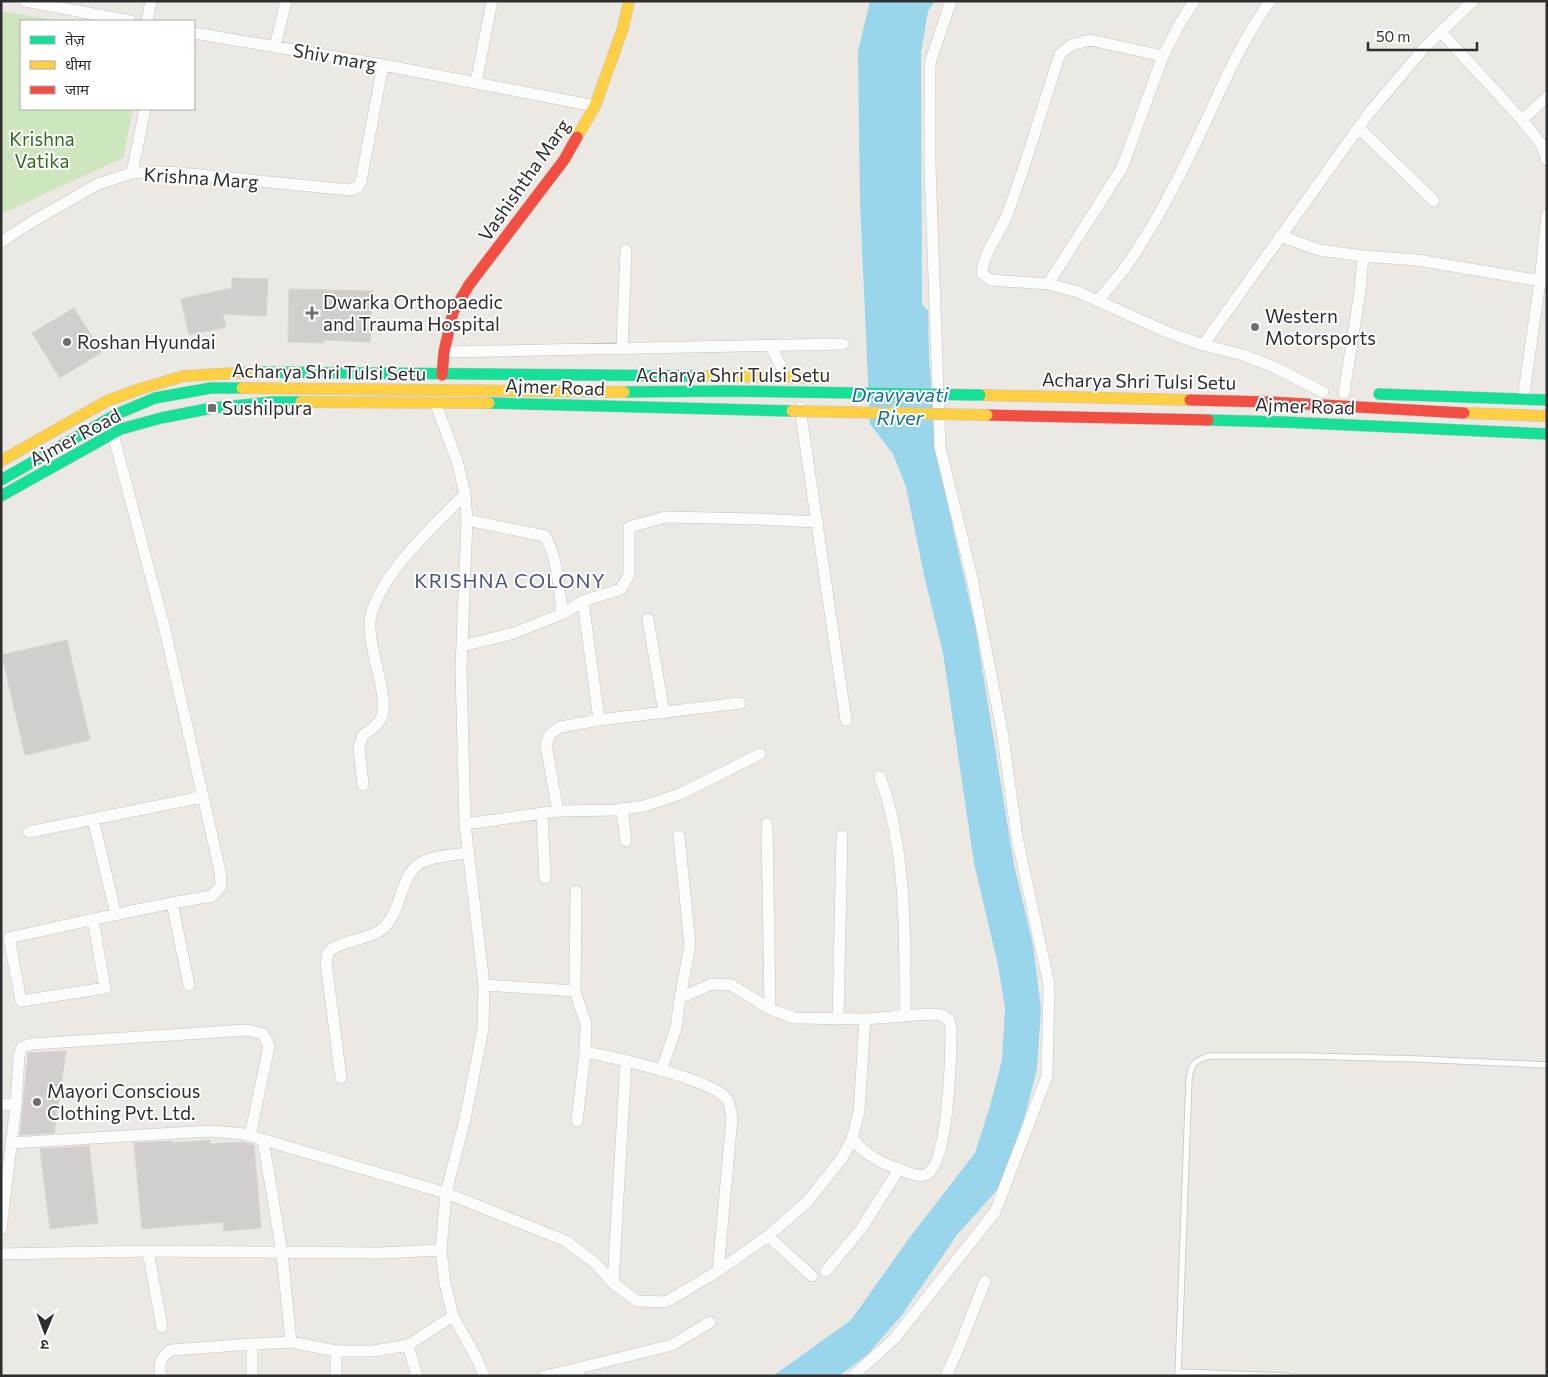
<svg xmlns="http://www.w3.org/2000/svg" width="1548" height="1377" viewBox="0 0 1548 1377" font-family="Commissioner,'Noto Sans Devanagari',sans-serif">
<style>
.green{fill:#cee6be}
.water{fill:#99d6ec}
.building{fill:#d1cecb;stroke:#d7d4d0}
.lines{fill:none;stroke-linecap:round;stroke-linejoin:round}
.lane-casing{stroke:#c5c4c5;stroke-width:7}
.street-casing{stroke:#c5c4c5;stroke-width:12}
.fast-casing{stroke:#c5c4c5;stroke-width:12}
.slow-casing{stroke:#c5c4c5;stroke-width:12}
.jam-casing{stroke:#c5c4c5;stroke-width:12}
.lane{stroke:#fcfcfb;stroke-width:5.5}
.street{stroke:#fcfcfb;stroke-width:11}
.fast{stroke:#16e098;stroke-width:11}
.slow{stroke:#ffcf43;stroke-width:11}
.jam{stroke:#f24e42;stroke-width:11}
.fast-bridge-casing{stroke:#c6c5c4;stroke-width:12;stroke-linecap:butt}
.slow-bridge-casing{stroke:#c6c5c4;stroke-width:12;stroke-linecap:butt}
.fast-bridge{stroke:#16e098;stroke-width:11}
.slow-bridge{stroke:#ffcf43;stroke-width:11}
.poi-dot{fill:#706f6e;stroke:#fff;stroke-width:2}
.labels{text-anchor:middle;stroke-width:4;stroke-linejoin:round;paint-order:stroke}
.street-label{font-size:19px;fill:#2e2e2e;stroke:#fff}
.park-label{font-size:19px;fill:#2c6e1b;stroke:#fff}
.poi-label{font-size:19px;fill:#2e2e2e;stroke:#fff;text-anchor:start}
.water-label{font-size:20px;font-style:italic;fill:#0d6fa3;stroke:#fff}
.neighbourhood-label{font-size:20px;letter-spacing:1px;fill:#4d5680;stroke:#fff}
</style>
<rect width="100%" height="100%" fill="#ece8e4"/>
<path class="green" d="M 1,11 L 61,21 L 21,21 L 21,109 L 133,109 L 123,158 L 1,214 Z"/>
<path class="water" d="M 870,1 L 935,1 L 928,11 L 921,53 L 922,304 L 928,310 L 929,356 L 934,424 L 949,510 L 976,630 L 1014,865 L 1033,945 L 1041,1009 L 1037,1069 L 1026,1112 L 1009,1164 L 997,1190 L 957,1235 L 902,1315 L 868,1354 L 839,1376 L 773,1376 L 851,1320 L 910,1237 L 975,1153 L 990,1106 L 1002,1060 L 1005,1008 L 998,965 L 974,863 L 943,653 L 924,575 L 906,487 L 893,454 L 870,424 L 860,203 L 858,51 Z"/>
<path class="building" d="M 232,278 L 268,279 L 266,316 L 223,314 L 226,327 L 189,335 L 181,299 L 232,288 Z
M 289,289 L 373,291 L 370,342 L 324,340 L 324,343 L 288,342 Z
M 74,308 L 102,352 L 60,378 L 32,333 Z
M 67,640 L 90,740 L 25,755 L 2,655 Z
M 66,1051 L 54,1133 L 20,1135 L 28,1053 Z
M 210,1140 L 210,1144 L 243,1142 L 254,1145 L 261,1228 L 224,1231 L 223,1222 L 142,1229 L 134,1143 L 172,1141 L 172,1143 Z
M 89,1146 L 98,1223 L 50,1229 L 40,1149 Z"/>
<g class="lines">
<defs>
<path id="lane" d="M 1178,1372 L 1288,1376
M 1178,1376 L 1189,1079 C 1191,1064 1194,1061 1209,1056 L 1306,1056 L 1417,1059 L 1547,1065"/>
<path id="street" d="M 25,1 L 130,21
M 147,21 L 151,1
M 1441,32 L 1522,120 L 1541,144 L 1547,160
M 194,33 L 383,65 L 595,106
M 275,47 L 286,1
M 1163,56 L 1090,40 L 1071,45 L 1060,54 C 1042,108 1027,162 1007,215 C 1000,233 982,255 982,274 L 991,280 L 1048,284 L 1078,292 L 1167,332 L 1203,345 L 1243,355 L 1274,367 L 1323,392
M 476,83 L 492,1
M 1522,120 L 1547,97
M 1359,128 L 1434,201
M 132,173 L 145,109
M 1280,236 L 1319,250 L 1363,256 L 1417,260 L 1547,282
M 1,242 L 35,220 L 98,184 L 132,173 L 169,172 L 350,190 L 358,187 L 361,181 L 383,65
M 1048,284 L 1122,168 L 1163,56 L 1179,25 L 1194,1
M 1098,301 C 1107,289 1118,278 1127,265 C 1155,225 1178,180 1199,136 C 1221,89 1240,43 1270,1
M 1203,345 L 1369,113 L 1425,47 L 1473,1
M 771,346 L 787,379
M 622,348 L 626,250
M 444,352 L 843,344
M 1344,393 L 1360,291 L 1363,256
M 1523,399 L 1540,281 L 1547,215
M 435,402 L 457,461 L 465,494 L 467,520 L 461,668 L 465,824 L 484,985 L 483,1029 L 465,1119 L 446,1193 L 441,1250 L 445,1283 L 453,1316 L 477,1359 L 484,1376
M 800,408 L 846,720
M 467,520 L 545,536 C 558,559 559,588 562,614
M 583,601 L 599,720
M 648,619 L 664,713
M 462,646 L 514,633 L 562,614 L 583,601 L 621,589 L 629,575 L 629,527 L 665,517 L 758,519 L 818,522
M 880,777 C 907,849 905,940 905,1016
M 363,785 L 359,748 L 363,735 C 369,731 376,727 380,720 C 393,701 364,643 371,615 C 383,571 434,526 465,494
M 622,809 L 626,841
M 558,811 L 546,745 L 550,734 L 560,727 L 599,720 L 740,703
M 542,814 L 545,878
M 93,819 L 116,915
M 465,824 L 558,811 L 616,810 L 644,806 L 680,794 L 760,754
M 767,824 L 770,1009
M 29,832 L 202,797
M 679,836 L 690,945 L 680,998
M 576,891 L 575,991 L 586,1024 L 585,1052 L 577,1121
M 172,903 L 189,985
M 93,920 L 105,988 L 21,1001 L 9,938 C 76,923 144,907 212,896 L 221,886 L 220,871 L 165,630 L 113,434
M 484,985 L 575,991
M 838,1019 L 842,836
M 585,1052 C 612,1057 712,1079 727,1099 C 730,1104 731,1113 732,1118 L 718,1271
M 661,1071 L 676,1028 L 680,998 L 712,984 L 731,985 L 770,1009 L 794,1018 L 865,1019 L 929,1014 L 941,1015 L 949,1020 L 951,1028 C 951,1051 949,1169 925,1175 C 917,1177 907,1172 899,1169 C 878,1162 867,1155 852,1139
M 341,1078 L 326,963 C 327,960 327,954 329,952 C 337,941 368,940 381,930 C 402,914 399,878 419,864 C 430,856 454,855 467,853
M 1,1104 L 16,1105
M 263,1140 L 282,1253 L 291,1342
M 11,1143 L 210,1131 L 244,1134 L 446,1193 L 566,1241 L 595,1263 L 613,1283 L 637,1301 L 666,1302 L 718,1271 L 768,1236 L 812,1276
M 1,1229 L 16,1105 L 19,1056 L 22,1047 L 32,1044 L 247,1030 L 263,1034 L 269,1046 L 250,1136
M 768,1236 L 807,1202 L 842,1158 L 852,1139 L 859,1112 L 865,1019
M 148,1251 L 162,1327
M 1,1254 L 148,1251 L 380,1253 L 441,1250
M 826,1271 L 861,1229 L 899,1169
M 613,1283 L 626,1060
M 408,1345 L 417,1376
M 336,1351 L 336,1376
M 575,1369 L 672,1345 L 710,1322
M 161,1376 C 158,1363 161,1357 171,1350 L 252,1344
M 252,1376 L 252,1344 L 291,1342 L 336,1351 L 374,1351 L 408,1345 L 453,1316
M 545,1376 L 575,1369 L 579,1374
M 853,1376 L 894,1339 L 995,1212 L 1047,1076 L 1049,985 L 1017,837 L 1002,731 L 972,578 L 940,447 L 930,166 L 930,63 L 951,1
M 946,1376 L 960,1345 L 985,1281"/>
<path id="fast" d="M 256,372 L 704,376
M 1379,394 L 1547,400
M 489,403 L 792,411
M 1208,420 L 1283,422 L 1547,434
M 1,496 L 121,429 L 161,418 L 212,408 L 273,402 L 301,402"/>
<path id="slow" d="M 577,137 L 595,106 L 623,28 L 629,1
M 704,376 L 779,377
M 980,395 L 1190,400
M 301,402 L 489,403
M 1464,413 L 1547,416
M 1,461 L 107,401 L 140,389 L 184,376 L 256,372"/>
<path id="jam" d="M 442,375 L 444,352 L 453,312 L 469,285 L 564,160 L 577,137
M 1190,400 L 1270,402 L 1464,413
M 987,415 L 1208,420"/>
</defs>
<use href="#lane" class="lane-casing"/>
<use href="#street" class="street-casing"/>
<use href="#fast" class="fast-casing"/>
<use href="#slow" class="slow-casing"/>
<use href="#jam" class="jam-casing"/>
<use href="#lane" class="lane"/>
<use href="#street" class="street"/>
<use href="#fast" class="fast"/>
<use href="#slow" class="slow"/>
<use href="#jam" class="jam"/>
<defs>
<path id="fast-bridge" d="M 624,392 L 726,391 L 980,395
M 1,480 L 117,414 L 155,398 L 211,388 L 242,388"/>
<path id="slow-bridge" d="M 779,377 L 824,378
M 242,388 L 624,392
M 792,411 L 987,415"/>
</defs>
<use href="#fast-bridge" class="fast-bridge-casing"/>
<use href="#slow-bridge" class="slow-bridge-casing"/>
<use href="#fast-bridge" class="fast-bridge"/>
<use href="#slow-bridge" class="slow-bridge"/>
</g>
<g class="poi-dot">
<path d="M309.5 305.5h5v5h5v5h-5v5h-5v-5h-5v-5h5z"/>
<circle cx="1255" cy="327" r="5"/>
<circle cx="67" cy="342" r="5"/>
<rect x="207" y="403" width="10" height="10" rx="2.5"/>
<circle cx="37" cy="1102" r="5"/>
</g>
<g class="labels">
<g class="street-label">
<text transform="translate(335 57) rotate(10)" y="7">Shiv marg</text>
<text transform="translate(201 178) rotate(4)" y="7">Krishna Marg</text>
<text transform="translate(524 180) rotate(-55)" y="7">Vashishtha Marg</text>
<text transform="translate(329 372) rotate(1)" y="7">Acharya Shri Tulsi Setu</text>
<text x="733" y="382">Acharya Shri Tulsi Setu</text>
<text transform="translate(1139 381) rotate(1)" y="7">Acharya Shri Tulsi Setu</text>
<text transform="translate(555 387) rotate(2)" y="7">Ajmer Road</text>
<text transform="translate(1305 406) rotate(2)" y="7">Ajmer Road</text>
<text transform="translate(75 437) rotate(-28)" y="7">Ajmer Road</text>
</g>
<g class="park-label">
<text x="42" y="146">Krishna<tspan x="42" dy="22">Vatika</tspan></text>
</g>
<g class="poi-label">
<text x="323" y="309">Dwarka Orthopaedic<tspan x="323" dy="22">and Trauma Hospital</tspan></text>
<text x="1265" y="323">Western<tspan x="1265" dy="22">Motorsports</tspan></text>
<text x="77" y="349">Roshan Hyundai</text>
<text x="222" y="415">Sushilpura</text>
<text x="47" y="1098">Mayori Conscious<tspan x="47" dy="22">Clothing Pvt. Ltd.</tspan></text>
</g>
<g class="water-label">
<text x="900" y="402">Dravyavati<tspan x="900" dy="23">River</tspan></text>
</g>
<g class="neighbourhood-label">
<text x="510" y="588">KRISHNA COLONY</text>
</g>
</g>
<rect width="1548" height="1377" fill="none" stroke="#2e2e2e" stroke-width="5"/>
<rect x="20" y="20" width="175" height="90" fill="#ffffff" stroke="#ababab"/>
<rect x="30" y="36" width="25" height="8" fill="#16e098" stroke="#ababab"/>
<text x="65" y="45" font-size="15" fill="#2e2e2e">तेज़</text>
<rect x="30" y="61" width="25" height="8" fill="#ffcf43" stroke="#ababab"/>
<text x="65" y="70" font-size="15" fill="#2e2e2e">धीमा</text>
<rect x="30" y="86" width="25" height="8" fill="#f24e42" stroke="#ababab"/>
<text x="65" y="95" font-size="15" fill="#2e2e2e">जाम</text>
<g transform="translate(45 1332) rotate(181)" stroke="#ffffff" stroke-width="4" paint-order="stroke">
<path d="M0-4L9 19L0 12L-9 19Z" fill="#2e2e2e"/>
<text y="-8" font-size="14" font-weight="bold" text-anchor="middle" fill="#2e2e2e">उ</text>
</g>
<path d="M1368 42v8h109v-8" fill="none" stroke="#2e2e2e" stroke-width="2.5"/>
<text x="1376" y="42" font-size="15" fill="#2e2e2e" stroke="#ffffff" stroke-width="4" paint-order="stroke">50 m</text>
</svg>
